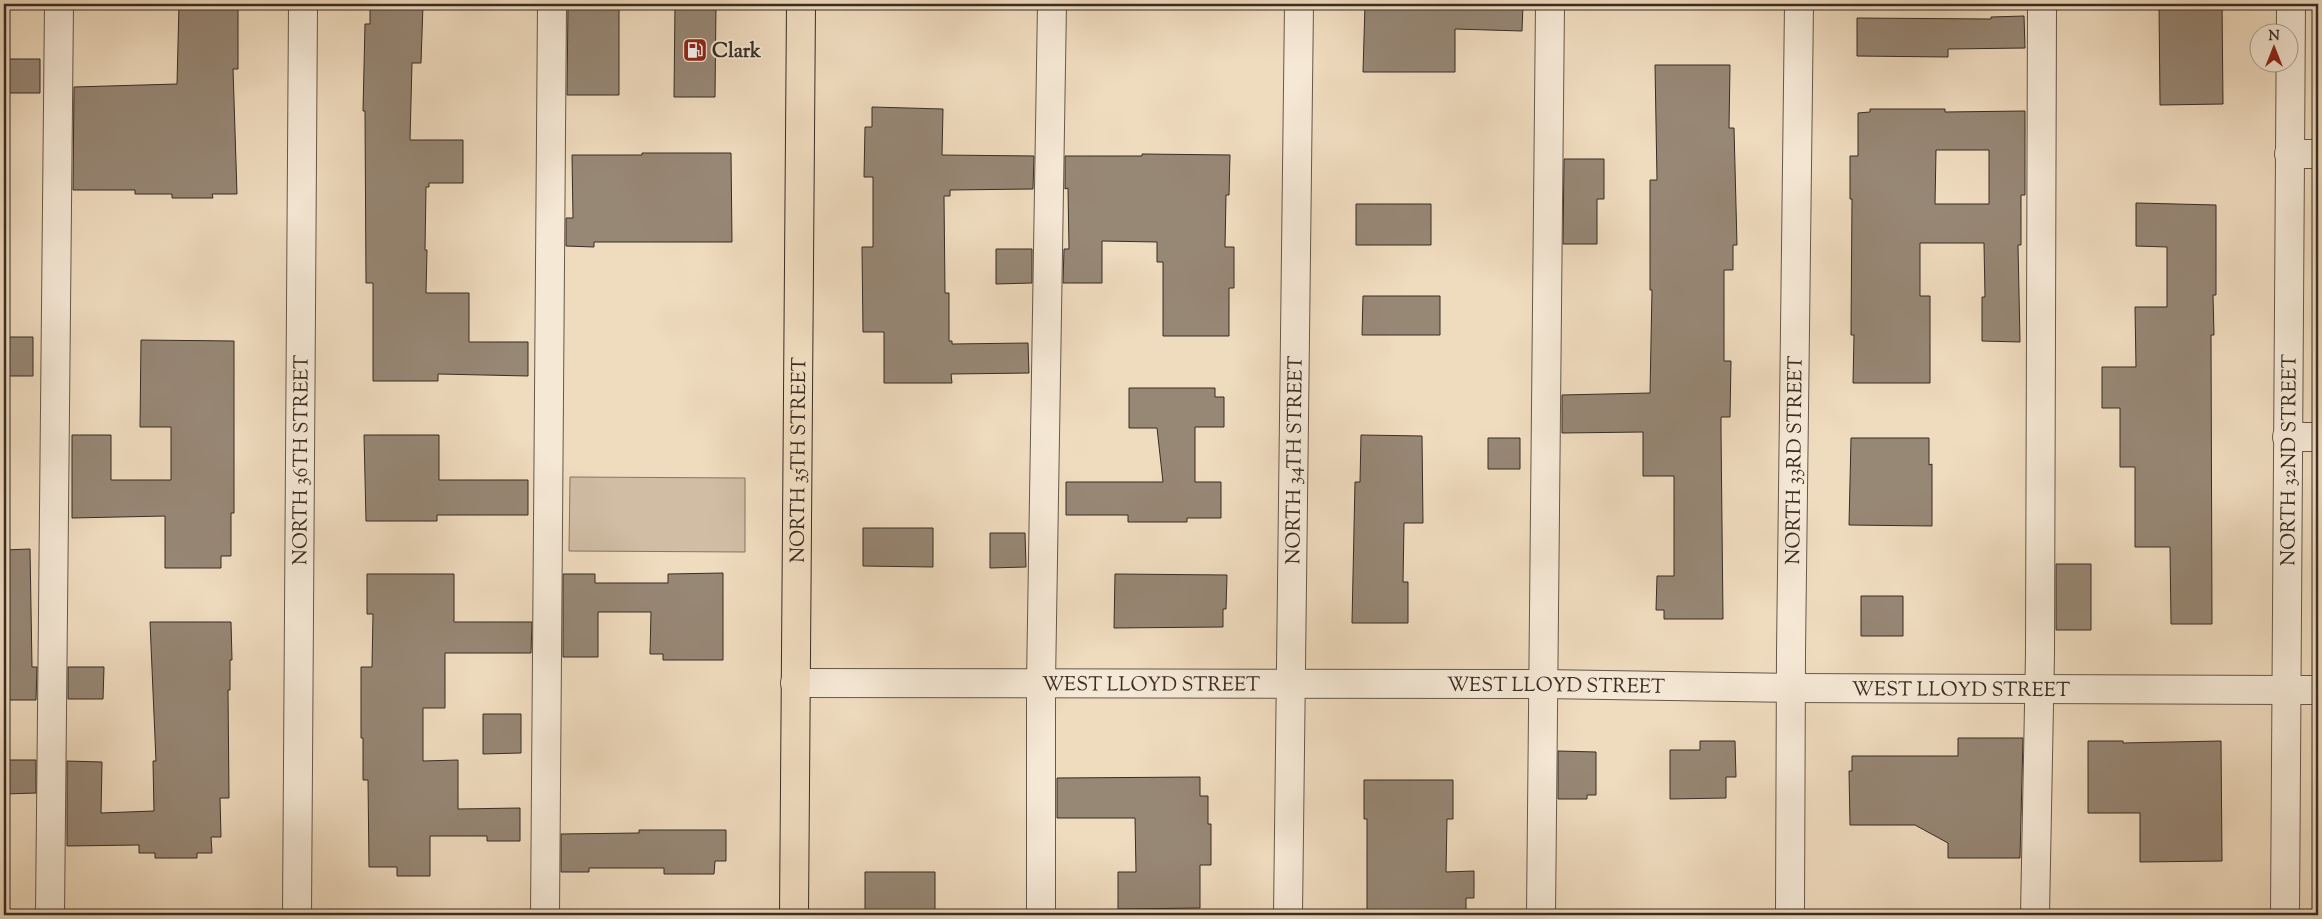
<svg xmlns="http://www.w3.org/2000/svg" width="2322" height="919" viewBox="0 0 2322 919" font-family="'Sorts Mill Goudy',serif">
<style>
.green{fill:#d0bda4;stroke:#847564}
.building{fill:#978775;stroke:#382d25;fill-rule:evenodd}
.lines{fill:none;stroke-linecap:round;stroke-linejoin:round}
.minor-casing{stroke:#66584b;stroke-width:30}
.major-casing{stroke:#382d25;stroke-width:30}
.minor{stroke:#f5e8d5;stroke-width:28}
.major{stroke:#efdbbe;stroke-width:28}
.labels{text-anchor:middle;stroke-width:4;stroke-linejoin:round;paint-order:stroke}
.poi-label{font-size:20px;font-weight:bold;fill:#382d25;stroke:#f5e8d5;text-anchor:start}
.street-label{font-size:20px;fill:#382d25;stroke:#f5e8d5}
</style>
<rect width="100%" height="100%" fill="#efdbbe"/>
<filter id="stains"><feTurbulence type="fractalNoise" baseFrequency=".004" numOctaves="4"/><feColorMatrix values="0 0 0 0 .2 0 0 0 0 .09 0 0 0 0 .02 0 0 0 .5 -.17"/></filter>
<radialGradient id="worn" r=".72"><stop offset=".6" stop-color="#630" stop-opacity="0"/><stop offset="1" stop-color="#630" stop-opacity=".3"/></radialGradient>
<path class="green" d="M 570,477 L 745,478 L 745,552 L 569,551 Z"/>
<path class="building" d="M 179,4 L 238,4 L 238,69 L 233,69 L 237,194 L 212,194 L 213,198 L 172,198 L 172,194 L 135,194 L 135,190 L 73,190 L 74,87 L 177,84 Z
M 370,4 L 423,4 L 421,63 L 412,63 L 410,140 L 463,140 L 463,183 L 429,183 L 429,187 L 426,187 L 425,250 L 427,250 L 426,293 L 469,293 L 469,342 L 528,342 L 528,376 L 438,374 L 438,381 L 373,381 L 373,283 L 366,283 L 365,111 L 363,111 L 365,24 L 370,24 Z
M 568,4 L 619,4 L 619,95 L 567,95 Z
M 675,4 L 716,4 L 715,97 L 674,97 Z
M 1365,4 L 1523,4 L 1522,31 L 1455,29 L 1455,72 L 1363,72 Z
M 2159,4 L 2222,4 L 2223,104 L 2160,105 Z
M 2024,16 L 2025,48 L 1948,49 L 1948,57 L 1857,56 L 1857,18 L 1991,19 L 1991,17 Z
M 5,59 L 40,59 L 40,93 L 5,93 Z
M 1655,65 L 1730,65 L 1729,128 L 1734,128 L 1737,245 L 1733,245 L 1733,270 L 1724,270 L 1724,361 L 1731,361 L 1730,417 L 1721,417 L 1721,430 L 1723,619 L 1664,619 L 1664,610 L 1656,610 L 1657,576 L 1674,576 L 1674,476 L 1643,476 L 1643,432 L 1562,433 L 1562,395 L 1650,393 L 1652,290 L 1650,290 L 1650,180 L 1657,180 Z
M 872,107 L 943,109 L 942,155 L 1034,156 L 1033,189 L 950,190 L 950,196 L 944,196 L 945,293 L 949,293 L 949,341 L 952,341 L 952,344 L 1028,343 L 1029,373 L 951,374 L 952,383 L 884,383 L 884,332 L 863,332 L 862,247 L 873,247 L 873,177 L 864,177 L 865,127 L 872,127 Z
M 1870,109 L 1945,109 L 1945,112 L 2025,111 L 2025,195 L 2021,195 L 2021,245 L 2018,245 L 2020,342 L 1982,341 L 1982,297 L 1985,297 L 1984,243 L 1920,243 L 1920,296 L 1930,296 L 1930,383 L 1853,383 L 1854,335 L 1851,335 L 1852,199 L 1850,199 L 1850,156 L 1858,156 L 1858,113 L 1870,112 ZM 1936,150 L 1989,150 L 1989,204 L 1935,204 Z
M 642,153 L 731,153 L 732,242 L 594,242 L 594,247 L 566,246 L 566,218 L 573,218 L 572,155 L 642,155 Z
M 1142,154 L 1230,155 L 1229,195 L 1226,195 L 1225,247 L 1234,247 L 1234,288 L 1229,288 L 1229,336 L 1163,336 L 1163,262 L 1157,262 L 1157,242 L 1102,241 L 1102,283 L 1063,283 L 1064,249 L 1069,249 L 1068,188 L 1065,189 L 1065,156 L 1142,156 Z
M 1564,159 L 1604,159 L 1604,199 L 1597,199 L 1597,244 L 1563,244 Z
M 2136,203 L 2216,205 L 2216,295 L 2213,295 L 2214,335 L 2211,335 L 2212,624 L 2171,624 L 2170,547 L 2135,547 L 2135,467 L 2120,467 L 2120,408 L 2102,408 L 2102,367 L 2136,367 L 2135,307 L 2167,307 L 2167,247 L 2136,246 Z
M 1356,204 L 1431,204 L 1431,245 L 1356,245 Z
M 996,249 L 1032,249 L 1032,283 L 996,284 Z
M 1363,296 L 1440,296 L 1440,335 L 1362,335 Z
M 4,337 L 33,337 L 33,376 L 4,376 Z
M 141,340 L 234,341 L 234,513 L 231,513 L 231,556 L 221,556 L 221,568 L 165,568 L 165,516 L 72,518 L 72,435 L 111,435 L 111,480 L 171,480 L 171,427 L 140,427 Z
M 1129,388 L 1215,388 L 1215,397 L 1224,397 L 1224,427 L 1195,427 L 1195,482 L 1221,482 L 1221,518 L 1187,518 L 1187,522 L 1128,522 L 1128,515 L 1066,515 L 1066,482 L 1163,482 L 1157,428 L 1129,428 Z
M 364,435 L 439,435 L 439,480 L 528,480 L 528,515 L 437,515 L 437,521 L 366,521 Z
M 1361,435 L 1422,436 L 1423,523 L 1404,523 L 1403,582 L 1408,582 L 1408,623 L 1352,623 L 1355,482 L 1360,482 Z
M 1488,438 L 1520,438 L 1520,469 L 1488,469 Z
M 1851,438 L 1929,438 L 1929,465 L 1932,464 L 1932,526 L 1849,525 Z
M 863,528 L 933,528 L 933,567 L 863,566 Z
M 990,533 L 1025,533 L 1026,567 L 990,568 Z
M 30,549 L 32,667 L 37,667 L 36,700 L 4,700 L 4,550 Z
M 2056,564 L 2091,564 L 2091,630 L 2056,630 Z
M 723,573 L 723,660 L 663,660 L 663,654 L 650,654 L 651,612 L 598,612 L 598,657 L 563,657 L 563,574 L 595,574 L 595,583 L 668,583 L 668,574 Z
M 367,574 L 454,574 L 454,622 L 532,622 L 531,653 L 445,653 L 445,708 L 423,708 L 423,761 L 458,760 L 458,809 L 520,808 L 520,841 L 487,841 L 487,836 L 430,836 L 430,876 L 397,876 L 397,867 L 369,867 L 368,780 L 363,780 L 363,738 L 361,738 L 361,667 L 372,667 L 373,614 L 367,614 Z
M 1115,574 L 1227,575 L 1226,609 L 1223,609 L 1223,627 L 1114,628 Z
M 1861,596 L 1903,596 L 1903,636 L 1861,636 Z
M 150,622 L 231,622 L 232,660 L 230,660 L 230,690 L 228,690 L 229,798 L 220,798 L 221,837 L 211,837 L 212,853 L 197,853 L 197,858 L 155,858 L 155,853 L 139,853 L 139,845 L 67,846 L 67,761 L 102,762 L 101,813 L 154,811 L 153,761 L 156,761 Z
M 68,667 L 104,667 L 103,699 L 68,699 Z
M 483,714 L 521,714 L 521,753 L 483,754 Z
M 1958,738 L 2023,738 L 2020,858 L 1948,858 L 1948,843 L 1915,825 L 1850,825 L 1849,771 L 1852,771 L 1852,756 L 1958,756 Z
M 1700,741 L 1735,741 L 1736,777 L 1726,777 L 1726,798 L 1670,799 L 1670,750 L 1700,750 Z
M 2088,741 L 2123,741 L 2123,743 L 2221,741 L 2222,861 L 2140,862 L 2140,813 L 2088,813 Z
M 1558,751 L 1596,752 L 1596,795 L 1587,795 L 1587,799 L 1558,799 Z
M 4,760 L 36,760 L 36,793 L 4,794 Z
M 1200,777 L 1200,796 L 1208,796 L 1208,824 L 1211,824 L 1211,865 L 1200,865 L 1200,908 L 1118,909 L 1118,872 L 1136,872 L 1135,818 L 1057,818 L 1057,778 Z
M 1364,780 L 1453,780 L 1453,819 L 1447,819 L 1446,872 L 1474,871 L 1474,898 L 1466,898 L 1466,912 L 1393,915 L 1393,912 L 1367,912 L 1367,819 L 1364,819 Z
M 639,830 L 726,830 L 726,861 L 715,861 L 714,874 L 664,874 L 664,868 L 589,868 L 589,872 L 561,872 L 561,834 L 639,833 Z
M 865,872 L 935,872 L 935,912 L 865,912 Z"/>
<g class="lines">
<defs>
<g id="minor">
<path d="M 2289,154 L 2318,154"/>
<path d="M 2287,437 L 2318,437"/>
<path id="s1" d="M 795,683 L 1543,684 L 1791,688 L 2318,690"/>
<path d="M 50,915 L 59,4"/>
<path id="s2" d="M 297,915 L 303,4"/>
<path d="M 545,915 L 552,4"/>
<path d="M 1041,915 L 1041,683 L 1052,4"/>
<path id="s3" d="M 1288,915 L 1299,4"/>
<path d="M 1541,915 L 1550,4"/>
<path id="s4" d="M 1790,915 L 1791,653 L 1799,4"/>
<path d="M 2035,915 L 2040,653 L 2042,4"/>
<path id="s5" d="M 2285,915 L 2291,4"/>
</g>
<g id="major">
<path id="s6" d="M 794,915 L 801,4"/>
</g>
</defs>
<use href="#minor" class="minor-casing"/>
<use href="#major" class="major-casing"/>
<use href="#minor" class="minor"/>
<use href="#major" class="major"/>
</g>
<defs>
<symbol id="fuel-square" viewBox="-11 -11 22 22"><rect x="-9" y="-9" width="18" height="18" rx="4" fill="#8f2418" stroke="#f5e8d5"/><path d="M-5.5-6h7V0h2V4h1.3V-2.5L3-4.5l.8-.8L6-3V5H2.5V1h-1V6h-7ZM-4.2-4.7v3.2H.2V-4.7Z" fill="#fff"/></symbol>
</defs>
<g fill-rule="evenodd">
<use href="#fuel-square" x="681" y="36" width="28" height="28"/>
</g>
<g class="labels">
<g class="poi-label">
<text x="712" y="57">Clark</text>
</g>
<g class="street-label">
<text dy="7" stroke="none"><textPath href="#s6" startOffset="455">NORTH 35TH STREET</textPath></text>
<text dy="7" stroke="none"><textPath href="#s3" startOffset="455">NORTH 34TH STREET</textPath></text>
<text dy="7" stroke="none"><textPath href="#s4" startOffset="455">NORTH 33RD STREET</textPath></text>
<text dy="7" stroke="none"><textPath href="#s5" startOffset="455">NORTH 32ND STREET</textPath></text>
<text dy="7" stroke="none"><textPath href="#s2" startOffset="455">NORTH 36TH STREET</textPath></text>
<text dy="7" stroke="none"><textPath href="#s1" startOffset="356">WEST LLOYD STREET</textPath></text>
<text dy="7" stroke="none"><textPath href="#s1" startOffset="761">WEST LLOYD STREET</textPath></text>
<text dy="7" stroke="none"><textPath href="#s1" startOffset="1166">WEST LLOYD STREET</textPath></text>
</g>
</g>
<rect width="2322" height="919" fill="none" stroke="#efdbbe" stroke-width="20"/>
<rect x="5" y="5" width="2312" height="909" fill="none" stroke="#382d25" stroke-width="2.5"/>
<rect x="10" y="10" width="2302" height="899" fill="none" stroke="#382d25"/>
<g transform="translate(2274 48)"><circle r="24" fill="#f5e8d5" stroke="#a99d8f"/>
<path d="M0-4L9 19L0 12L-9 19Z" fill="#8f2418"/>
<text y="-8" font-size="14" font-weight="bold" text-anchor="middle" fill="#382d25">N</text>
</g>
<rect width="100%" height="100%" filter="url(#stains)"/>
<rect width="100%" height="100%" fill="url(#worn)"/>
</svg>
